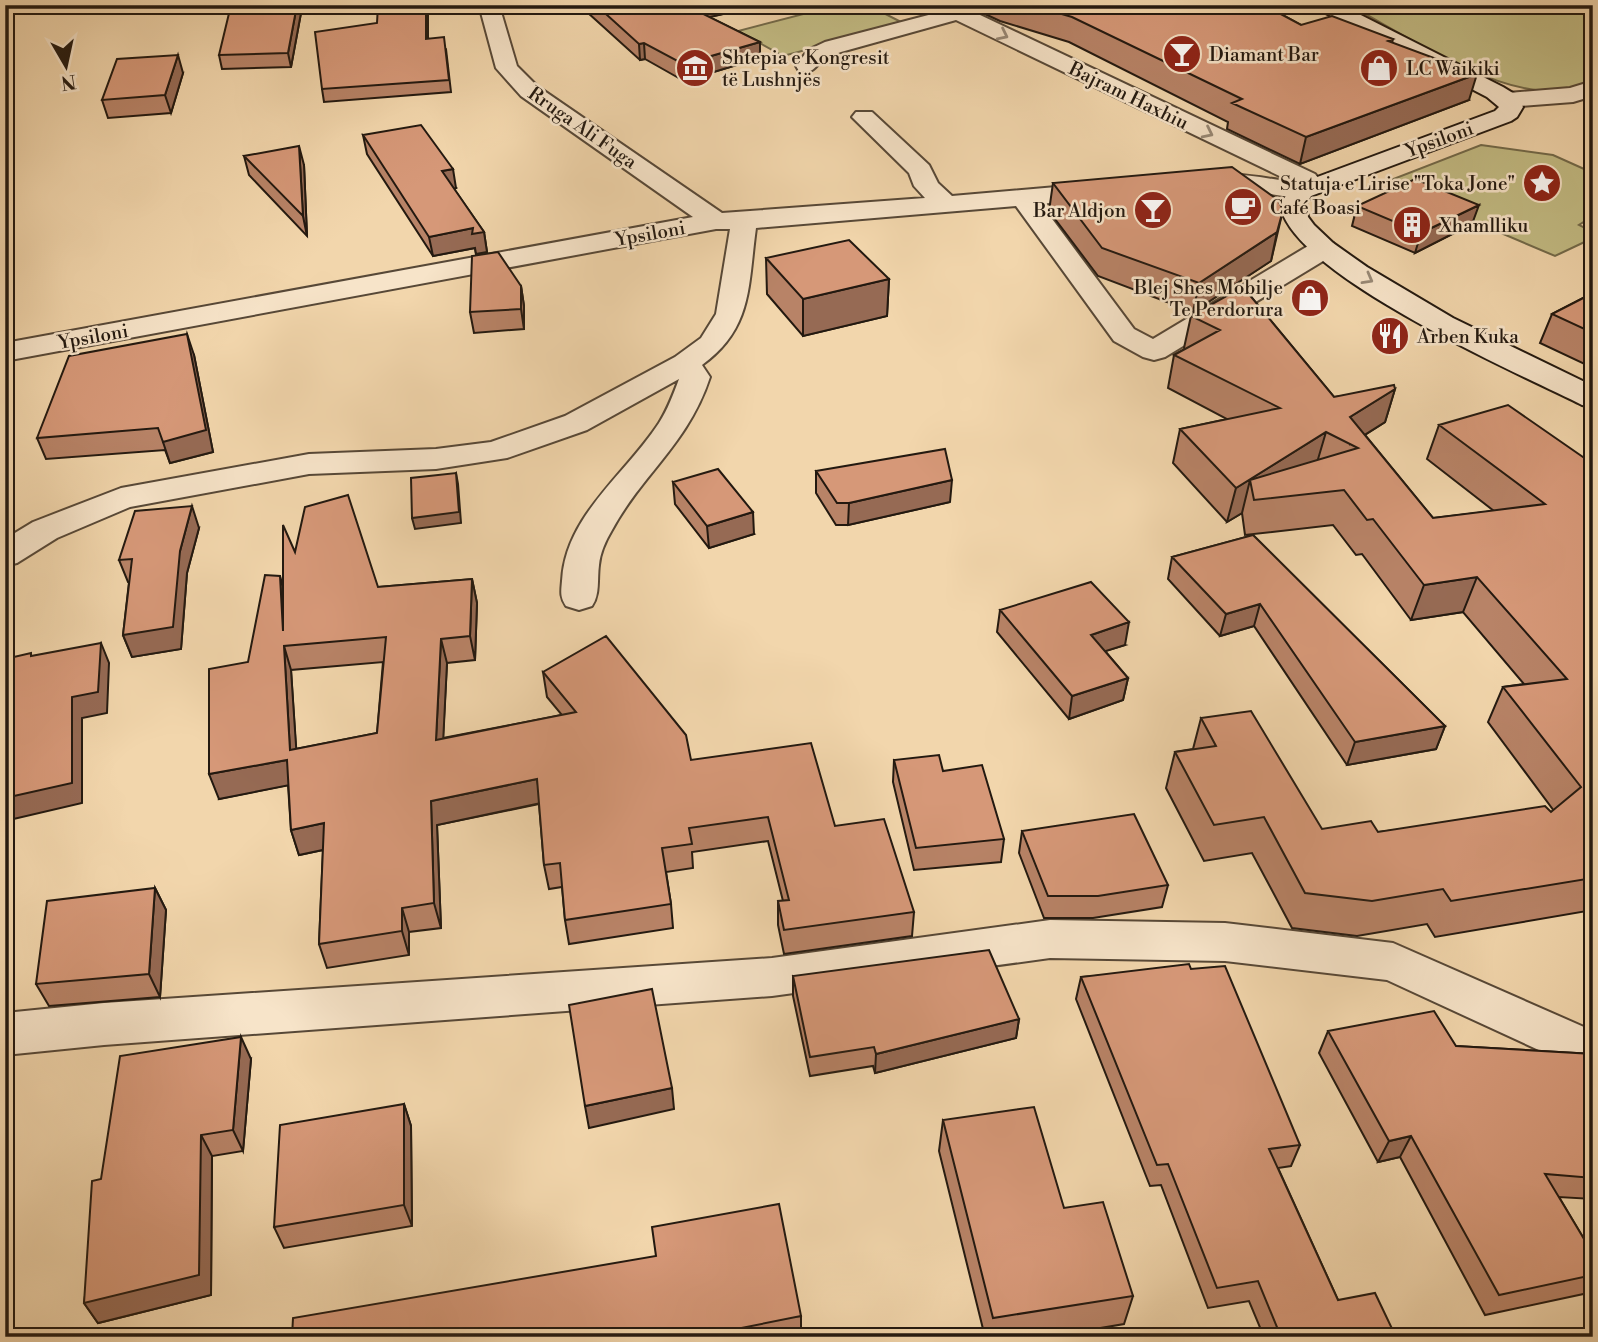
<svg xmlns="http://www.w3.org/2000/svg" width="1598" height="1342" viewBox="0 0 1598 1342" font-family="'Libre Bodoni',serif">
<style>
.green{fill:#c3bc84;stroke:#736a4a;stroke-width:2}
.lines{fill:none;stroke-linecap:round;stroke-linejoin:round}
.street-casing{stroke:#574837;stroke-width:4}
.secondary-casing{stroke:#231910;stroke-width:4}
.street{fill:#f7e4c9;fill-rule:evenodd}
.secondary{fill:#f7e4c9;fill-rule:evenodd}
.wall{fill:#b88367;stroke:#231910;stroke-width:2;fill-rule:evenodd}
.shaded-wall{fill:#966a54;stroke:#231910;stroke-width:2}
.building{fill:#d69878;stroke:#231910;stroke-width:2;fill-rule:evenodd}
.oneway{stroke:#988976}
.labels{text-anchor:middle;stroke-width:5;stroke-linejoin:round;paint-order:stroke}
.far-poi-label{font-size:19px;fill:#231910;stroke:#f7e4c9;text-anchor:start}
.far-street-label{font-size:19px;fill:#231910;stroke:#f7e4c9}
</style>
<rect width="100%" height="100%" fill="#f2d6ac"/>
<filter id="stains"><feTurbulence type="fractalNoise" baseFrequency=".00286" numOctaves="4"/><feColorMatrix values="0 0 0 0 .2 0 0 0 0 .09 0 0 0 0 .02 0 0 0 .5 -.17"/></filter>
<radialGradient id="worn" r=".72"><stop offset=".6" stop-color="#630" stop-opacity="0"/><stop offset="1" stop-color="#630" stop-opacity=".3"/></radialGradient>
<path class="green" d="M 838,5 L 868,5 L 905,24 L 783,56 L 738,31 Z
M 1349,5 L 1593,5 L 1593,85 C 1579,87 1564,91 1550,91 C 1488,91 1403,34 1349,5 Z
M 1481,145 L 1553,155 L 1593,173 L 1593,216 L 1579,225 L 1593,232 L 1593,238 L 1555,256 L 1383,183 Z"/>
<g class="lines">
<defs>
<path id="street" d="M 479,5 L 499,5 L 517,66 L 537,86 L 722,213 L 925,198 L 914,186 L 909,173 L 852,117 L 856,112 L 872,112 L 929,165 L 938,183 L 952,196 L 1102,183 L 1111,186 L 1115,191 L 1111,196 L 1041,204 L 1134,329 L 1153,339 L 1313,243 L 1323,241 L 1333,243 L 1337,249 L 1333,255 L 1165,357 L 1154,360 L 1143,357 L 1114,341 L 1016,206 L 756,228 C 748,285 753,328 702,365 L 710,377 C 688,444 643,473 612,530 C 606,540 600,553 599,565 C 597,580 600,594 592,606 L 579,610 L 566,606 C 560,597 561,592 562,581 C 565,516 626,474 659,423 C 668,409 673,395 679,379 L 587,430 L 507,458 L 436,469 L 309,474 L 130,507 L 57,538 L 17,563 L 5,566 L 5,539 L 33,522 L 121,488 L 309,454 L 436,449 L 491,442 L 565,416 L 675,357 L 701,338 L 716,314 L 730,229 L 716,229 L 5,361 L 5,343 L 693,217 L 521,96 L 496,68 Z
M 932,5 L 959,5 L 1315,174 L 1319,179 L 1310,185 L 1315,191 L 1311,196 L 1302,199 L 1245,190 L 1191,188 L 1187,183 L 1191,178 C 1224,170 1259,177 1292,182 L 956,20 L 841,52 C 836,54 828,56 824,59 C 814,67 814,74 799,71 L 796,66 L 808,50 L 825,42 L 940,12 Z
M 1593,81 L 1593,96 L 1573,102 L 1508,107 L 1500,105 L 1497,100 L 1500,95 L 1508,93 L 1570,88 Z
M 1050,920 L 1225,923 L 1393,943 L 1593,1031 L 1593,1075 L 1387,980 L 1225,961 L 1050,958 L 772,996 L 104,1045 L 5,1055 L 5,1013 L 104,1003 L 772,958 Z"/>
<path id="secondary" d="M 1315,5 L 1341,5 L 1503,87 L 1516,95 L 1523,107 L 1517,117 L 1511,121 L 1311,196 L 1306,204 L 1308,217 L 1314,225 L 1333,243 L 1367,267 L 1453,318 L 1593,386 L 1593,407 L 1582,405 C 1518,373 1290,274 1280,204 L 1293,186 L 1495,111 L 1499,107 L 1487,97 L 1318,9 Z"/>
</defs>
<use href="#street" class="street-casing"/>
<use href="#secondary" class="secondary-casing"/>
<use href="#street" class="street"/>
<use href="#secondary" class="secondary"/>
</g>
<path class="wall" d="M 587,5 L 763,5 L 709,17 L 760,42 L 760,58 L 684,81 L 645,59 L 640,60 L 587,12 Z
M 972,5 L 1264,5 L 1301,25 L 1393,39 L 1392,43 L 1469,100 L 1300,164 L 1227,129 L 1228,122 L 1069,42 L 1000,21 L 972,8 Z
M 301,13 L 291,67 L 222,69 L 219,55 Z
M 428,38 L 446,49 L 451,92 L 324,102 L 322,89 Z
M 183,73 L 171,113 L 108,118 L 102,100 Z
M 363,135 L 456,188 L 454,189 L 484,232 L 487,252 L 476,254 L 475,248 L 433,256 L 367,154 Z
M 244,156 L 304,165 L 307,236 L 249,175 Z
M 1053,183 L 1283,210 L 1271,261 L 1193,312 L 1098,276 L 1049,211 Z
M 1357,206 L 1472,224 L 1415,253 L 1352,226 Z
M 766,258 L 889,279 L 887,316 L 803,336 L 767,294 Z
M 521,286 L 524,306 L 524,329 L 474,333 L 470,312 Z
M 1243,287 L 1334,397 L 1395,389 L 1385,422 L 1365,435 L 1433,518 L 1494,511 L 1427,459 L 1439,425 L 1593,464 L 1593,910 L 1435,937 L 1427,924 L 1357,936 L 1292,928 L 1252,853 L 1204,861 L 1166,788 L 1175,752 L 1193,749 L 1201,718 L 1322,829 L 1378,832 L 1551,812 L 1554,811 L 1488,722 L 1503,687 L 1524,684 L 1463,612 L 1411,620 L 1362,554 L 1356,555 L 1333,525 L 1245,535 L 1242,513 L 1227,522 L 1173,463 L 1180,429 L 1227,419 L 1168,388 L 1174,355 L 1185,349 L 1184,348 L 1191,316 Z
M 1593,288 L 1593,368 L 1540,343 L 1552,314 L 1591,294 Z
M 194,355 L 213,452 L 170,463 L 165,450 L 46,459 L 37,438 Z
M 816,471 L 950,502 L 848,525 L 836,525 L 816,493 Z
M 673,482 L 754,534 L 709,548 L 675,504 Z
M 199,528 L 187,573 L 181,649 L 132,657 L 123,635 L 129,582 L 128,582 L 119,560 Z
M 1253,535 L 1445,726 L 1436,749 L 1347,765 L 1254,626 L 1220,636 L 1168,579 L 1172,557 Z
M 295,552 L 378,587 L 472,579 L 477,603 L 475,660 L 447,663 L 443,738 L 562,715 L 547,697 L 543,672 L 691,760 L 835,826 L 914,912 L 912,936 L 784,954 L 778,925 L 778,901 L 783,901 L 768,841 L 692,852 L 693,868 L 666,872 L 671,904 L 673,928 L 569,944 L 565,920 L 562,887 L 549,889 L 544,865 L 539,804 L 437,825 L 441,928 L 409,932 L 409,955 L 327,968 L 319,944 L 323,850 L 299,855 L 291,830 L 288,785 L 219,799 L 283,587 ZM 383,662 L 377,733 L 296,749 L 291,670 Z
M 1000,610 L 1125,645 L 1105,651 L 1128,678 L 1123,700 L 1069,719 L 997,632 Z
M 894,760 L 943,771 L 1004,839 L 1001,862 L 914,870 L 893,782 Z
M 1022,831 L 1168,885 L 1162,907 L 1093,918 L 1044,918 L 1019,853 Z
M 155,888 L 166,910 L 160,997 L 49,1006 L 36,984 Z
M 1191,969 L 1300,1145 L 1291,1166 L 1278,1168 L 1338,1300 L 1396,1337 L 1264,1337 L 1249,1301 L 1208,1308 L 1161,1185 L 1150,1186 L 1076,999 L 1081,977 Z
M 793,976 L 1019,1019 L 1016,1038 L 875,1073 L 873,1066 L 810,1076 L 793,996 Z
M 1328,1031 L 1456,1046 L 1593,1054 L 1593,1199 L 1559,1197 L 1593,1254 L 1593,1287 L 1588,1293 L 1485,1315 L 1400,1157 L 1378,1162 L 1319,1053 Z
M 251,1059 L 243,1151 L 212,1156 L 211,1295 L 98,1323 L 84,1303 L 101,1179 Z
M 404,1104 L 411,1126 L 412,1226 L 284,1248 L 274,1227 Z
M 943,1120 L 1064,1208 L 1133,1296 L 1124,1324 L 1047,1337 L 985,1337 L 939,1151 Z
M 801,1316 L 801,1337 L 292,1337 Z"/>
<path class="shaded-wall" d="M 297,5 L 299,5 L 301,13 L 291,67 L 288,53 Z
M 426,5 L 428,5 L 428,51 L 426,39 Z
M 692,5 L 763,5 L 688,22 L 687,6 Z
M 760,42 L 760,58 L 684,81 L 683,64 Z
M 644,43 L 645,59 L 640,60 L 639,44 Z
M 178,55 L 183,73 L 171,113 L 165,95 Z
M 1477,74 L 1469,100 L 1300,164 L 1306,137 Z
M 299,146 L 304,165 L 307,236 L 303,216 Z
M 453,169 L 456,188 L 446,191 L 442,171 Z
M 1479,205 L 1472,224 L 1415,253 L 1421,233 Z
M 473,228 L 484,232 L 487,252 L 476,254 L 475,248 L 433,256 L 429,237 Z
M 1277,232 L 1271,261 L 1193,312 L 1199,283 Z
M 889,279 L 887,316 L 803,336 L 803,299 Z
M 521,286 L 524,306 L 524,329 L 521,309 Z
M 187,334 L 194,355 L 213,452 L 170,463 L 163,442 Z
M 1395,389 L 1385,422 L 1350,444 L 1350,417 Z
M 1326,432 L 1316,466 L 1250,480 L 1242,513 L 1227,522 L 1236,488 Z
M 456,473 L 458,484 L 461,523 L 415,529 L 412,518 Z
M 952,480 L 950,502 L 848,525 L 849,503 Z
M 192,506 L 199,528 L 187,573 L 181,649 L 132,657 L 123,635 L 180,551 Z
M 753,512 L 754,534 L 709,548 L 707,526 Z
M 280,576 L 287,600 L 283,631 Z
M 1477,577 L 1463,612 L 1411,620 L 1424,585 Z
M 472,579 L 477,603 L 475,660 L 470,636 Z
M 1260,604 L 1254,626 L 1220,636 L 1226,614 Z
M 1129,622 L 1125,645 L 1087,657 L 1091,635 Z
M 441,639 L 447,663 L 442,764 L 436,740 Z
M 101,643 L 109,663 L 107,713 L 82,718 L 82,803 L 5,821 L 5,798 L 72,697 Z
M 284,646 L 291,670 L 298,775 L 290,750 Z
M 1128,678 L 1123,700 L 1069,719 L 1072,696 Z
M 1445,726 L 1436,749 L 1347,765 L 1355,742 Z
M 287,760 L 295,784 L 219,799 L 209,774 Z
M 537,779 L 541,803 L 437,825 L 441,928 L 434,903 L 431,801 Z
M 324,823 L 332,848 L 299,855 L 291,830 Z
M 155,888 L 166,910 L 160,997 L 149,974 Z
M 402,908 L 409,932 L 409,955 L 402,931 Z
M 1019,1019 L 1016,1038 L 875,1073 L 876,1054 Z
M 241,1037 L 251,1059 L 243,1151 L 233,1130 Z
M 672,1088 L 674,1109 L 589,1128 L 585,1106 Z
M 404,1104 L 411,1126 L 412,1226 L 404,1205 Z
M 201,1135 L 212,1156 L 211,1295 L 98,1323 L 84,1303 Z
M 1411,1136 L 1400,1157 L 1378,1162 L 1389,1141 Z"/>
<path class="building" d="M 231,5 L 297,5 L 288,53 L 219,55 Z
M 378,5 L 426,5 L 426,39 L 444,37 L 449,80 L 322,89 L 315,32 L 377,23 Z
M 596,5 L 692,5 L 687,6 L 760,42 L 683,64 L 644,43 L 639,44 Z
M 1031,5 L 1264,5 L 1301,25 L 1332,16 L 1393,39 L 1388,41 L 1477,74 L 1306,137 L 1232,103 L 1242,99 L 1072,17 Z
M 178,55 L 165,95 L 102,100 L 117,59 Z
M 421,125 L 453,169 L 442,171 L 484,232 L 472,234 L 473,228 L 429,237 L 363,135 Z
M 299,146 L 303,216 L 244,156 Z
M 1232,167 L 1278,200 L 1283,210 L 1277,232 L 1199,283 L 1102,248 L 1053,183 Z
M 1415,179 L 1479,205 L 1421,233 L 1357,206 Z
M 849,240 L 889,279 L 803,299 L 766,258 Z
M 498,252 L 521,286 L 521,309 L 470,312 L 472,256 Z
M 1243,287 L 1334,397 L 1394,385 L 1395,389 L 1350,417 L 1433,518 L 1545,504 L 1439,425 L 1508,405 L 1593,464 L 1593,878 L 1451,901 L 1443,889 L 1372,901 L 1305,893 L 1264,817 L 1214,825 L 1175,752 L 1216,746 L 1201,718 L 1251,711 L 1322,829 L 1371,821 L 1378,832 L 1545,806 L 1551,812 L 1581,787 L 1503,687 L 1567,679 L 1477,577 L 1424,585 L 1373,519 L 1367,520 L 1344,490 L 1254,500 L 1250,480 L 1358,448 L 1326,432 L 1236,488 L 1180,429 L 1280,408 L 1174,355 L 1220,330 L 1191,316 Z
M 1593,293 L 1593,333 L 1552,314 Z
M 187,334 L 206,430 L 163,442 L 158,428 L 37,438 L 69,356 Z
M 945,449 L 952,480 L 849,503 L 837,503 L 816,471 Z
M 718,469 L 753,512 L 707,526 L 673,482 Z
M 456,473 L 459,512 L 412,518 L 411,478 Z
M 348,495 L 378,587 L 472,579 L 470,636 L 441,639 L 436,740 L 576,712 L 543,672 L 606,636 L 686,735 L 691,760 L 811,743 L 835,826 L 884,819 L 914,912 L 784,930 L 778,901 L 789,900 L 768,817 L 689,828 L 692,844 L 662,848 L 671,904 L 565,920 L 560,863 L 544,865 L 537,779 L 431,801 L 434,903 L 402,908 L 402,931 L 319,944 L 324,823 L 291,830 L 287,760 L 209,774 L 209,669 L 248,662 L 265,575 L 280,576 L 283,631 L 283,525 L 295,552 L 305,507 ZM 386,637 L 377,733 L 290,750 L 284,646 Z
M 192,506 L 180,551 L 173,627 L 123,635 L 132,559 L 119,560 L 135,511 Z
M 1253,535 L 1445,726 L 1355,742 L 1260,604 L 1226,614 L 1172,557 Z
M 1091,582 L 1129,622 L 1091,635 L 1128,678 L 1072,696 L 1000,610 Z
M 101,643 L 98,692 L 72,697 L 72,783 L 5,798 L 5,659 L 31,653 L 31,656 Z
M 939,755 L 943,771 L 982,765 L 1004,839 L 916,848 L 894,760 Z
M 1134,814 L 1168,885 L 1098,896 L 1048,896 L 1022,831 Z
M 155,888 L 149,974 L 36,984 L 47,901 Z
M 989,950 L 1019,1019 L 876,1054 L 874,1047 L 810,1057 L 793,976 Z
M 1189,964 L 1191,969 L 1225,966 L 1300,1145 L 1269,1149 L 1338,1300 L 1375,1293 L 1396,1337 L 1281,1337 L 1258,1281 L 1217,1288 L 1168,1164 L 1157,1165 L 1081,977 Z
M 652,989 L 672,1088 L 585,1106 L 569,1005 Z
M 1434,1011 L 1456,1046 L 1593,1054 L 1593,1178 L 1545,1174 L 1593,1254 L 1593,1275 L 1499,1295 L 1411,1136 L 1389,1141 L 1328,1031 Z
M 241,1037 L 233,1130 L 201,1135 L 199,1275 L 84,1303 L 92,1181 L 101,1179 L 120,1056 Z
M 404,1104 L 404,1205 L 274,1227 L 280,1125 Z
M 1034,1107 L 1064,1208 L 1103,1202 L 1133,1296 L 993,1318 L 943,1120 Z
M 779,1204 L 801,1316 L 696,1337 L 292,1337 L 293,1318 L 656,1256 L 652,1227 Z"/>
<defs><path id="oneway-chevron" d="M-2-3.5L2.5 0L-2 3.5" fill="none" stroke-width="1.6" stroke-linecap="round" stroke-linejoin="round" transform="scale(1.75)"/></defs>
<g class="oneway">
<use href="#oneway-chevron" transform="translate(1003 35) rotate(26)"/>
<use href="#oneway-chevron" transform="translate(1208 133) rotate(26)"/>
<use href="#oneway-chevron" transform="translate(1368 279) rotate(29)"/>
</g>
<defs>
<symbol id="bar-disc" viewBox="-11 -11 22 22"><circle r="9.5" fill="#8f2418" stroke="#f7e4c9"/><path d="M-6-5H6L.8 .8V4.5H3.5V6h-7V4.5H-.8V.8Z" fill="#fff"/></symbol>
<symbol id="museum-disc" viewBox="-11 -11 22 22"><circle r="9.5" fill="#8f2418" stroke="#f7e4c9"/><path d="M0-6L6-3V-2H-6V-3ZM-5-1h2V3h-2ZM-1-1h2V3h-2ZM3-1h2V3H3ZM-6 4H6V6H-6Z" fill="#fff"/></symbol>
<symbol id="shop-disc" viewBox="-11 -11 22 22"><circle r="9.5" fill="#8f2418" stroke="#f7e4c9"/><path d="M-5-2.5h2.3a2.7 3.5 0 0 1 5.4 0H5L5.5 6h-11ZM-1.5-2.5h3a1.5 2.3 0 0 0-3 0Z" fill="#fff"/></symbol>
<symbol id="sight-disc" viewBox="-11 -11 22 22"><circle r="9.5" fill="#8f2418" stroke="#f7e4c9"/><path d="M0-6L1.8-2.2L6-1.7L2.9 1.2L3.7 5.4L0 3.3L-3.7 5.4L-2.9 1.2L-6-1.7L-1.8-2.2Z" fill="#fff"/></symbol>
<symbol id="cafe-disc" viewBox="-11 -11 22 22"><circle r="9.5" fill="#8f2418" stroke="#f7e4c9"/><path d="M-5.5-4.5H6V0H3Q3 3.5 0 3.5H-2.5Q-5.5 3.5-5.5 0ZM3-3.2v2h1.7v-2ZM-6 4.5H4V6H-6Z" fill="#fff"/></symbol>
<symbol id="building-disc" viewBox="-11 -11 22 22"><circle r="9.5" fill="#8f2418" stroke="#f7e4c9"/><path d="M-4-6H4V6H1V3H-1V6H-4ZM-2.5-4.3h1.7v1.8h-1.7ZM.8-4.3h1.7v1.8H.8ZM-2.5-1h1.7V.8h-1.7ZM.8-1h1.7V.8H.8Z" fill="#fff"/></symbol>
<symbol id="restaurant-disc" viewBox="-11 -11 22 22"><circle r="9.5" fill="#8f2418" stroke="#f7e4c9"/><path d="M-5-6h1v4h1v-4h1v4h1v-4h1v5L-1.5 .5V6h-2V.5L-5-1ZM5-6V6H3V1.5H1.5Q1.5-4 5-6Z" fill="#fff"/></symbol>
</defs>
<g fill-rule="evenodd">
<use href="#bar-disc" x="1160" y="32" width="44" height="44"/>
<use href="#museum-disc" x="673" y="46" width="44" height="44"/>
<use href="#shop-disc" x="1357" y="46" width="44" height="44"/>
<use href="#sight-disc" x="1520" y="161" width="44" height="44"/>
<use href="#cafe-disc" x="1221" y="185" width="44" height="44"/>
<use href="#bar-disc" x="1131" y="188" width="44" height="44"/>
<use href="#building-disc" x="1390" y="203" width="44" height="44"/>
<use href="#shop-disc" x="1288" y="276" width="44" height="44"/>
<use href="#restaurant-disc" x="1368" y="314" width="44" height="44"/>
</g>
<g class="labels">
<g class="far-poi-label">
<text x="1209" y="61">Diamant Bar</text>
<text x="722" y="64">Shtepia e Kongresit<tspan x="722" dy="22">të Lushnjës</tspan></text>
<text x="1406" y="75">LC Waikiki</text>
<text x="1515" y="190" text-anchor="end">Statuja e Lirise "Toka Jone"</text>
<text x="1270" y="214">Café Boasi</text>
<text x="1126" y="217" text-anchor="end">Bar Aldjon</text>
<text x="1439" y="232">Xhamlliku</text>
<text x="1283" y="294" text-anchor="end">Blej Shes Mobilje<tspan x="1283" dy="22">Te Perdorura</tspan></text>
<text x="1417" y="343">Arben Kuka</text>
</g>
<g class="far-street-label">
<text transform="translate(1129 95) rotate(26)" y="7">Bajram Haxhiu</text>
<text transform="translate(583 127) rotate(35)" y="7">Rruga Ali Fuga</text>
<text transform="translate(1439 139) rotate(-20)" y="7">Ypsiloni</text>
<text transform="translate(650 233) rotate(-10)" y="7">Ypsiloni</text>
<text transform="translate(93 336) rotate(-10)" y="7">Ypsiloni</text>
</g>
</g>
<rect width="1598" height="1342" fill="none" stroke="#f2d6ac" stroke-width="28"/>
<rect x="7" y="7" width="1584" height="1328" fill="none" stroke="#231910" stroke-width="3.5"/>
<rect x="14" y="14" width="1570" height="1314" fill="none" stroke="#231910" stroke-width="2"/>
<g transform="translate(66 66) rotate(171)" stroke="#f7e4c9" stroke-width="5" paint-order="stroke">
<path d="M0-5L12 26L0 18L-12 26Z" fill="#231910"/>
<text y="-10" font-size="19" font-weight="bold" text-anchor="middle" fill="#231910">N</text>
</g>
<rect width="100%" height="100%" filter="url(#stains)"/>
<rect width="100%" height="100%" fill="url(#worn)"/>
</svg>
